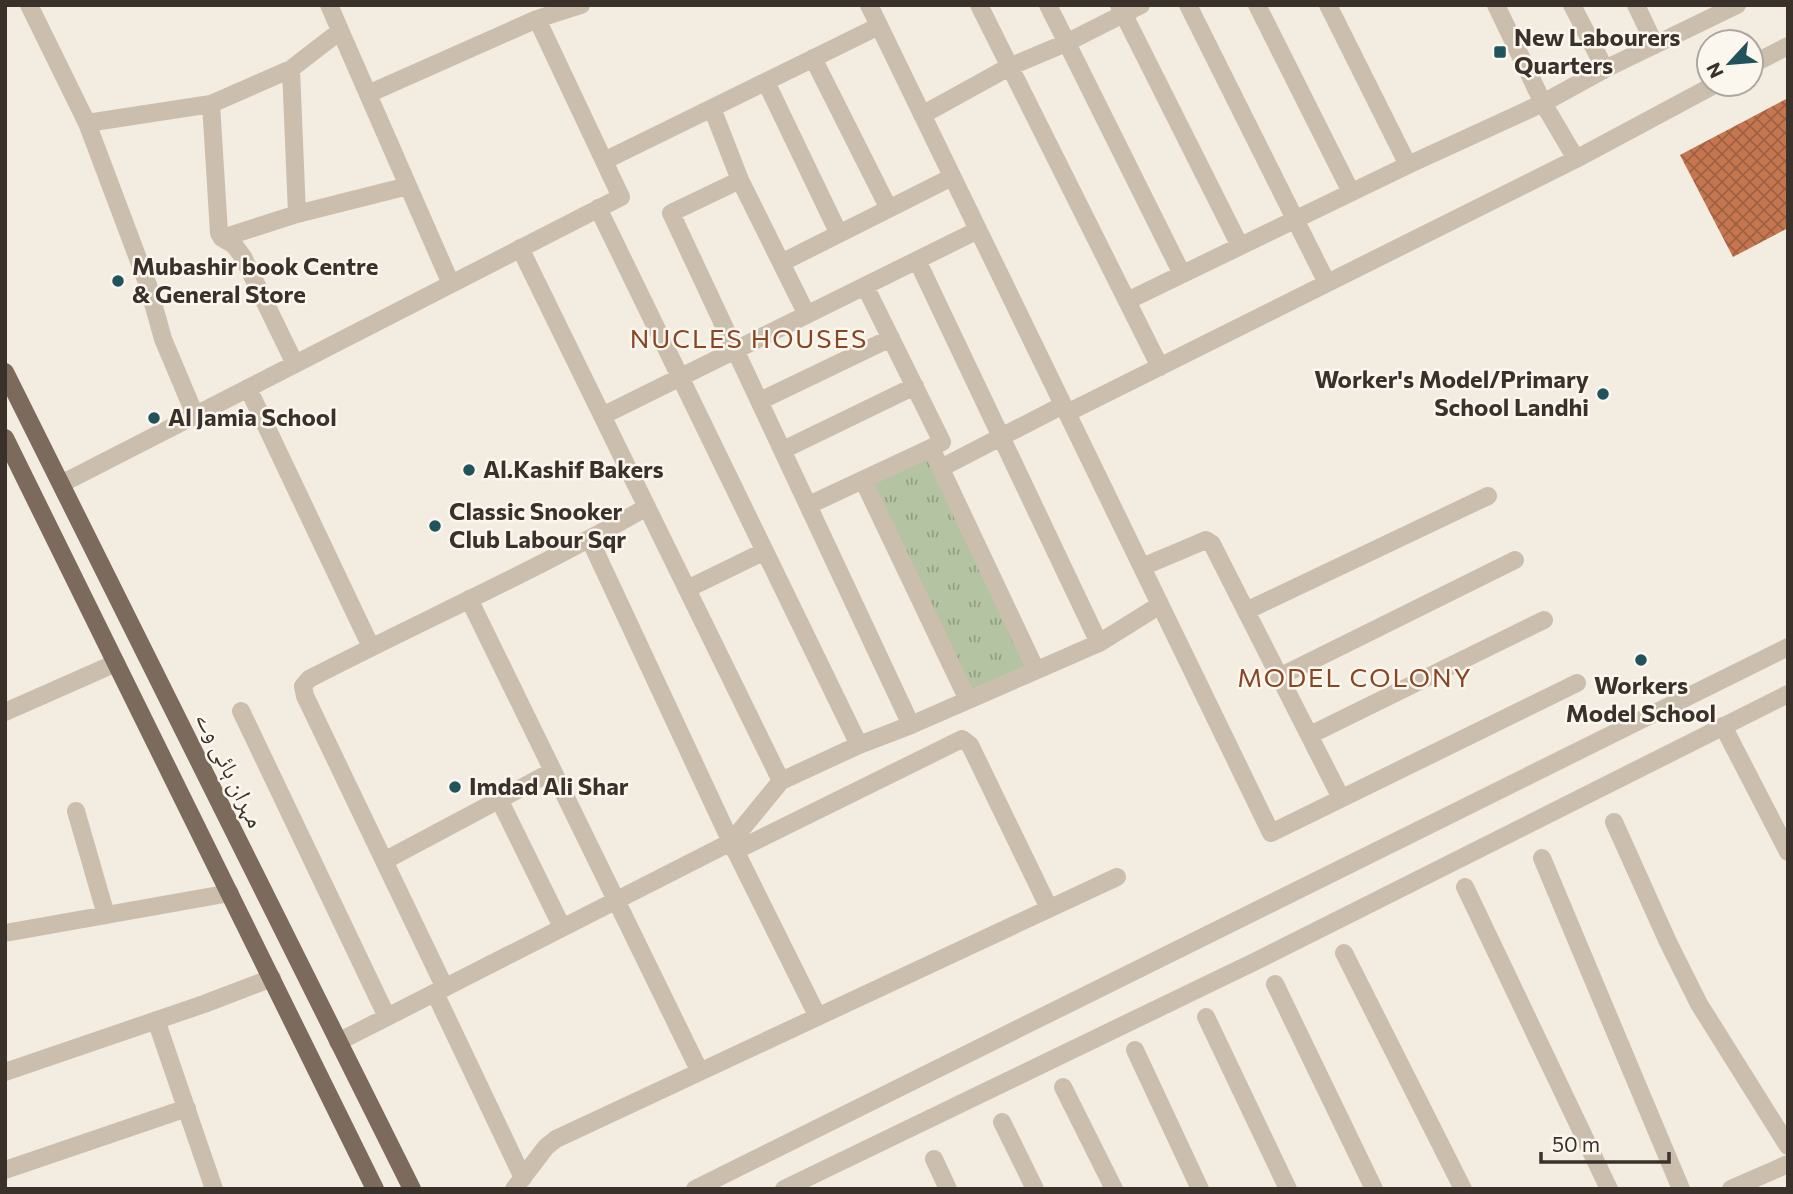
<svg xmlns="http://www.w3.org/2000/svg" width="1793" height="1194" viewBox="0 0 1793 1194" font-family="Commissioner,'Noto Naskh Arabic',sans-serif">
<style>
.park{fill:url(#park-tufts)}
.building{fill:url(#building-cross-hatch)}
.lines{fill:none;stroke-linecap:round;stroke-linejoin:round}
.minor{stroke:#ccbead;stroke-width:18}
.tertiary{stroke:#ccbead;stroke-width:18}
.primary{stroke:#7c6a5d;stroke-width:18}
.poi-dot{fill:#21535c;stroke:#fbf6ee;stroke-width:2.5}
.labels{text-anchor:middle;stroke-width:5;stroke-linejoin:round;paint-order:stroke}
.poi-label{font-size:24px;font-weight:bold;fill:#3a312b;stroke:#fbf6ee;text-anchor:start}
.street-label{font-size:24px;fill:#3a312b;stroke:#fbf6ee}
.neighbourhood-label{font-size:26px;letter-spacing:2px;fill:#884625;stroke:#fbf6ee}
</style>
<defs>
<pattern id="park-tufts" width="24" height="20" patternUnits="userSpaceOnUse" patternTransform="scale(1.75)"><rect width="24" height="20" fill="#b4c3a1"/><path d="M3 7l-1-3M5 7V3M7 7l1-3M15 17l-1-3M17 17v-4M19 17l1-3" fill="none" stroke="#939f83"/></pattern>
<pattern id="building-cross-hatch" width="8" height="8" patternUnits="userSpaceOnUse" patternTransform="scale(1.75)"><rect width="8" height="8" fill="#c4764f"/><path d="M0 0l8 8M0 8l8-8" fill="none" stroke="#a06142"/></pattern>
</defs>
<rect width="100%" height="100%" fill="#f3ece1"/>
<path class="park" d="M 930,453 L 1028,668 L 973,692 L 870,483 Z"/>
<path class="building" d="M 1788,98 L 1788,228 L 1733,257 L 1680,155 Z"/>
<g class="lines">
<path class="minor" d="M 29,5 L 87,123 L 148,285 L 163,339 L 195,415
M 329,5 L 451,284
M 869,5 L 1271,833 L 1577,683
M 979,5 L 1160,367
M 1048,5 L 1182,274
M 1119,5 L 1240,246
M 1188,5 L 1327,283
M 1257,5 L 1351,192
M 1328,5 L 1408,165
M 1496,5 L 1543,103 L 1576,159
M 1572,5 L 1605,69
M 1636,5 L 1655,45
M 813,58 L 889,209
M 1751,65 L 1788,46
M 291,69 L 297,214
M 766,82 L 839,234
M 368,94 L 537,19 L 581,5
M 211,104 L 219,233 L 222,238 L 234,245 L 243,257 L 295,364
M 712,108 L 740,180
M 922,115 L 1009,67 L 1066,43 L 1141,5
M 87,123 L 211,104 L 291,69 L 340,31
M 604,161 L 879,26
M 598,208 L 859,745
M 222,238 L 297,214 L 408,186
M 520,248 L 781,781
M 917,260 L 1099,643
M 781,263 L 952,177
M 865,286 L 942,442 L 931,448
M 1127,301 L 1408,165 L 1543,103 L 1605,69 L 1737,5
M 807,315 L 740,180 L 671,213 L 911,725
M 248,388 L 371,647
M 760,401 L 891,338
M 1067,413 L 1576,159 L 1716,84
M 602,416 L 978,230
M 783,450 L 915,386
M 941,468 L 1063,405
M 863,480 L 968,700
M 61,484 L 621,197 L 537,19
M 809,505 L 931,448 L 1036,670
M 590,540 L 731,842 L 818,1017
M 1142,567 L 1206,540 L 1212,544 L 1246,611
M 687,589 L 765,551
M 469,599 L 700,1072
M 1281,676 L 1515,560
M 241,711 L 387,1017
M 5,712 L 116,663
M 1723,726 L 1788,852
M 1310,735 L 1544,620
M 1341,798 L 1246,611 L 1488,496
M 499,799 L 562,927
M 76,811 L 106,915
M 1614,822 L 1668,942 L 1699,1004 L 1788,1146
M 735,851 L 962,739 L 970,745 L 1049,908
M 1542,858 L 1681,1189
M 384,861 L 553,771
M 1465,887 L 1609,1189
M 5,933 L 230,893
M 1344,953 L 1463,1189
M 1275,984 L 1374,1189
M 445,988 L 305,696 L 303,686 L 309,679 C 421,621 537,570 647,507
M 435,993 L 523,1178
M 1206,1017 L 1288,1189
M 156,1020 L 214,1189
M 338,1042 L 731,842 L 781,781 L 859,745 L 911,725 L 1099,643 L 1160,605
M 1135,1050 L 1200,1189
M 5,1072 L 204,1004 L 272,978
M 1063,1087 L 1114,1189
M 1002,1122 L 1035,1189
M 934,1159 L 948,1189
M 5,1170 L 187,1108
M 514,1189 L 546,1147 L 556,1139 L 1117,877"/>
<path class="tertiary" d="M 695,1189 L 1788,647
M 784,1189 L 1254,962 L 1788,694
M 1731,1189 L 1788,1164"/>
<path class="primary" d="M 5,372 L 412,1189
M 5,438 L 375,1189"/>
</g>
<g class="poi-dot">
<rect x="1493" y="45" width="14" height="14" rx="3.5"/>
<circle cx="118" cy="281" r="7"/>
<circle cx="1603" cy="394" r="7"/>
<circle cx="154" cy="418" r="7"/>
<circle cx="469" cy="470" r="7"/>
<circle cx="435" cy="526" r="7"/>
<circle cx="1641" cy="660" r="7"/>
<circle cx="455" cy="787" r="7"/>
</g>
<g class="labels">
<g class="poi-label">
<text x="1514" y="46">New Labourers<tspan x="1514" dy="28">Quarters</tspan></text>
<text x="132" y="275">Mubashir book Centre<tspan x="132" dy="28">&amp; General Store</tspan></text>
<text x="1589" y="388" text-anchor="end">Worker's Model/Primary<tspan x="1589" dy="28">School Landhi</tspan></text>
<text x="168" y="426">Al Jamia School</text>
<text x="483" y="478">Al.Kashif Bakers</text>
<text x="449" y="520">Classic Snooker<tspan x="449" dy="28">Club Labour Sqr</tspan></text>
<text x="1641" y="694" text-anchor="middle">Workers<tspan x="1641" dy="28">Model School</tspan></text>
<text x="469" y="795">Imdad Ali Shar</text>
</g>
<g class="street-label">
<text transform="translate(230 770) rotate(64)" y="8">مہران ہائی وے</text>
</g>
<g class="neighbourhood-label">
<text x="749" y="348">NUCLES HOUSES</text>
<text x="1355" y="687">MODEL COLONY</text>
</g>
</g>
<rect width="1793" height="1194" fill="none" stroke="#3a312b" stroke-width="14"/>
<g transform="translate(1730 63) rotate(244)"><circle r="33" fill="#fbf6ee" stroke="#aea7a0" stroke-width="2"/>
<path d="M0-5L12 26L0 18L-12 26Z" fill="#21535c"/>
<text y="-10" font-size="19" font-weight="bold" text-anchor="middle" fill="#3a312b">N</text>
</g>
<path d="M1541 1152v10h128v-10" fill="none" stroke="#3a312b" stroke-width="3.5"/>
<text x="1552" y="1152" font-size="21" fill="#3a312b" stroke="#fbf6ee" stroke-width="5" paint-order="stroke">50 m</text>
</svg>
